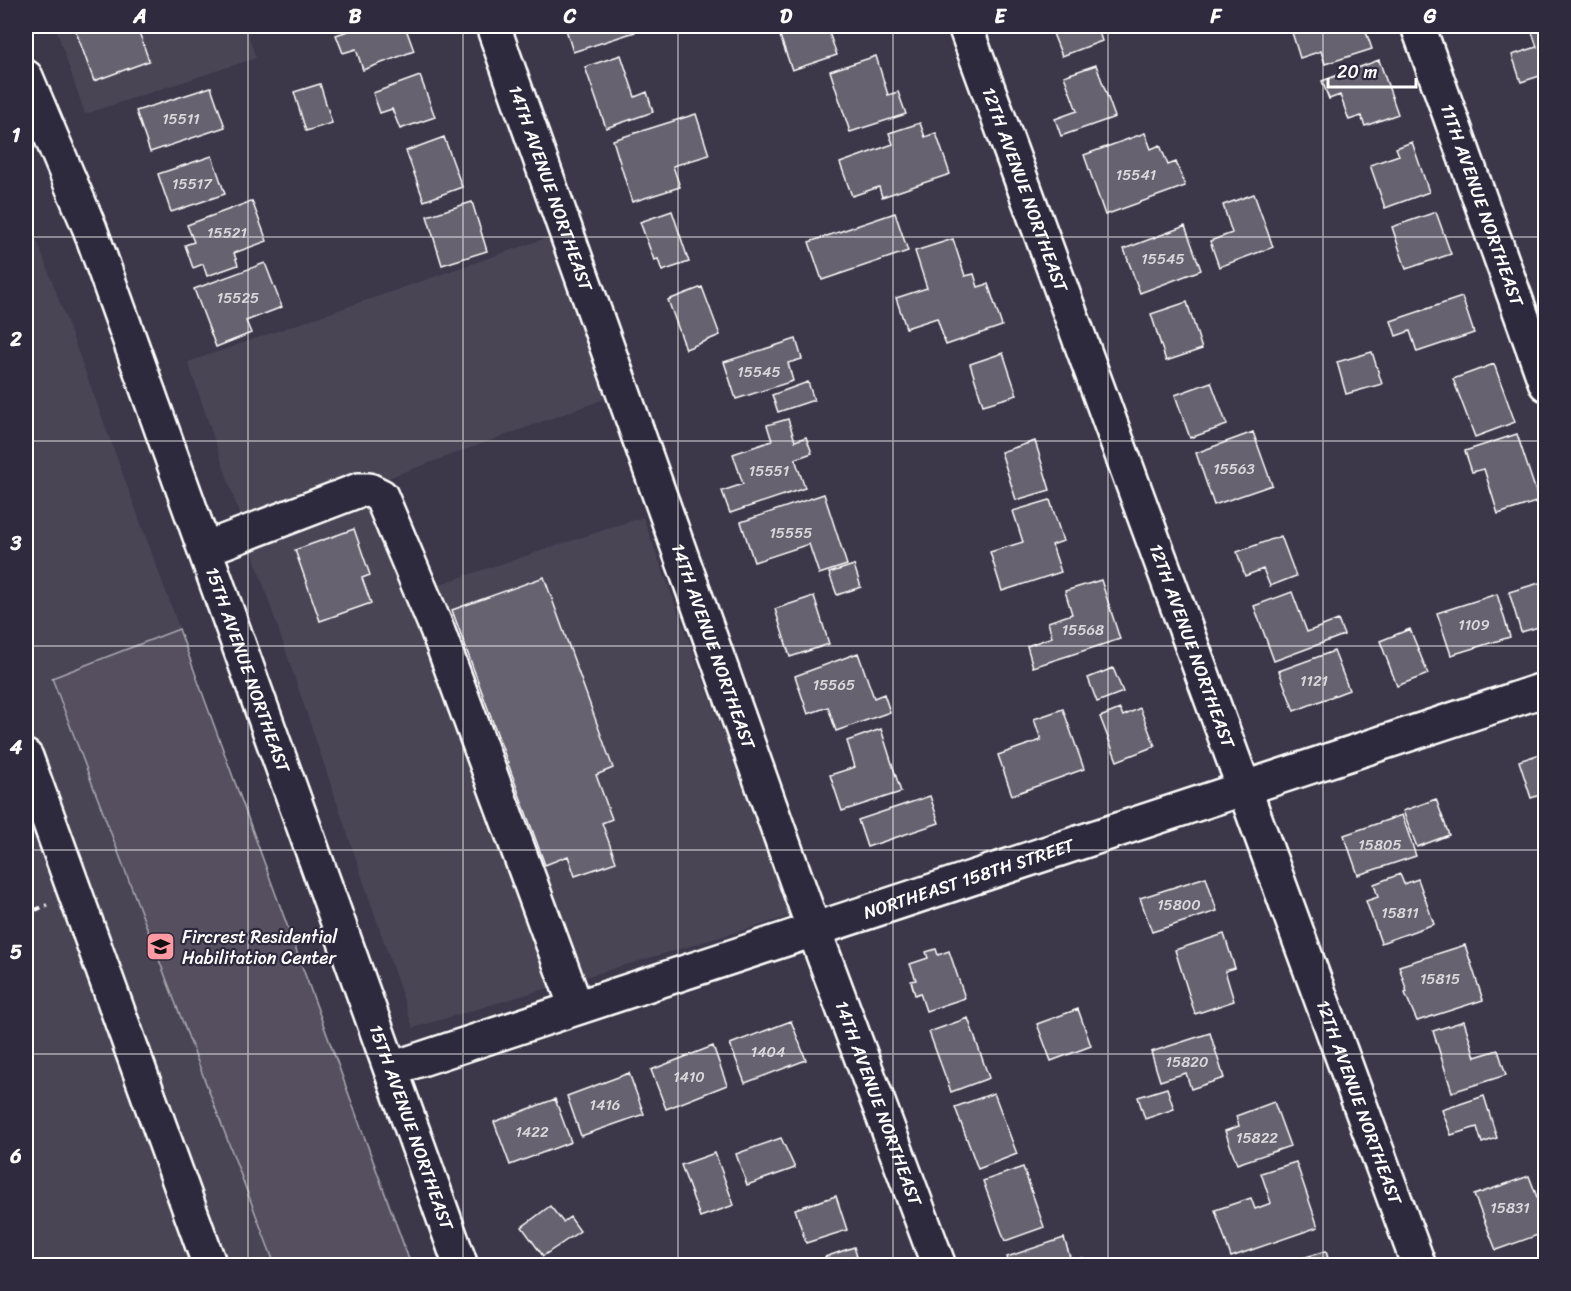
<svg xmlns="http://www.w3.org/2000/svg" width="1571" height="1291" viewBox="0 0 1571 1291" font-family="Sriracha,sans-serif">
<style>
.built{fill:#494455}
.green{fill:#555060;stroke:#aaa8b0;stroke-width:1.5}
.building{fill:#666270;stroke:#fff;stroke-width:1.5}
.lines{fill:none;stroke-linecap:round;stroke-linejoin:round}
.minor-casing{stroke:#fff;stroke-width:38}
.major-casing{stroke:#fff;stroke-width:38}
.path{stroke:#fff;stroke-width:4;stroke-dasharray:6 4.5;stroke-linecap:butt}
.minor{stroke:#2f2a3d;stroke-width:33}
.major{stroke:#2f2a3d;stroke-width:33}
.grid{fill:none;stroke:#fff;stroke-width:1.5;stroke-opacity:0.55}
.labels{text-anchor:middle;stroke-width:4.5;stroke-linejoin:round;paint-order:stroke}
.number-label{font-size:15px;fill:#d9d8db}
.street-label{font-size:18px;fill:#fff;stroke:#2f2a3d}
.poi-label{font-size:18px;fill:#fff;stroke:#2f2a3d;text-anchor:start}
.neatline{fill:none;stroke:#fff;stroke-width:2}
.grid-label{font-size:20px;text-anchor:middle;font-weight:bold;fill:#fff}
</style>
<rect width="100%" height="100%" fill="#3c3749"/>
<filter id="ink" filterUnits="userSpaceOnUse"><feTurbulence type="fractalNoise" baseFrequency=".0167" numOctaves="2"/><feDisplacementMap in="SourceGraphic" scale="12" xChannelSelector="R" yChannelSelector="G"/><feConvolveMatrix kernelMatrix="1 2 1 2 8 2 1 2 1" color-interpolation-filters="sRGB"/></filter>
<g filter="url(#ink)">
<path class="built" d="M 55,26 L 245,26 L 256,58 L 85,114 Z
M 26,210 L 413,1265 L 26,1265 Z
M 552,236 L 605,399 L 388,478 L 431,587 L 643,517 L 791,916 L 413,1028 L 188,362 Z"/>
<path class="green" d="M 179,629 L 411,1265 L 275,1265 L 52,678 Z"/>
<path class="building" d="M 74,26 L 137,26 L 149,61 L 94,81 Z
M 363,26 L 405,26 L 414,51 L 363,70 L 356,49 L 343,53 L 336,35 Z
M 565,26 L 633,26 L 635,32 L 573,52 Z
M 805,26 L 832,26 L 827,27 L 837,55 L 792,70 L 780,36 L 805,28 Z
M 1050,26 L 1097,26 L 1102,41 L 1062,56 Z
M 1290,26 L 1364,26 L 1372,49 L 1325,64 L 1321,51 L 1300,58 Z
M 1530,26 L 1546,26 L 1546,74 L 1521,82 L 1512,55 L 1537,47 Z
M 621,55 L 635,97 L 647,92 L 653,112 L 606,128 L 585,67 Z
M 876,56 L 888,95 L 898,92 L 906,114 L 850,132 L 830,71 Z
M 1379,60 L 1398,114 L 1365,126 L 1361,116 L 1349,120 L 1340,95 L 1329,99 L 1322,81 Z
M 1096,65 L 1115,117 L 1061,136 L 1055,119 L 1077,111 L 1064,76 Z
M 420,76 L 435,117 L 400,129 L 392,109 L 380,113 L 373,93 Z
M 320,84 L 332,123 L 306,131 L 294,92 Z
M 211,87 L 225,127 L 150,152 L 136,111 Z
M 696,114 L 709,155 L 673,166 L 680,187 L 632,202 L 613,140 Z
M 920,123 L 925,137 L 936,133 L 950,174 L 882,197 L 879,187 L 852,196 L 840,163 L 893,144 L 889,133 Z
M 1145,133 L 1151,149 L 1160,145 L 1168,165 L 1176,162 L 1185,186 L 1105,215 L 1084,155 Z
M 444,137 L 462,187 L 424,201 L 406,151 Z
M 1412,142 L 1429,192 L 1385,208 L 1370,165 L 1399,155 L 1396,148 Z
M 212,156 L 225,194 L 171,212 L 158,174 Z
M 1254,194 L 1273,247 L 1219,267 L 1210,241 L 1232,233 L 1223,205 Z
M 252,201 L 267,241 L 234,253 L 238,265 L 207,276 L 203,264 L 193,268 L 185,245 L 194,242 L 187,225 Z
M 472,202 L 487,251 L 442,265 L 427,216 Z
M 672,211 L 689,262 L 662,271 L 658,259 L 654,260 L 640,222 Z
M 1436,212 L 1451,254 L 1406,269 L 1392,227 Z
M 895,213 L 908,251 L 822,280 L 809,242 Z
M 1185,226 L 1201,270 L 1140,293 L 1124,249 Z
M 953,239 L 965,276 L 974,274 L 978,287 L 988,284 L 1002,326 L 946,345 L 937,318 L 906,328 L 896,298 L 927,288 L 915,251 Z
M 265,263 L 282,307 L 246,321 L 251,333 L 216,347 L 194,289 Z
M 702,287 L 720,335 L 686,349 L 668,300 Z
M 1462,297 L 1474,333 L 1417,352 L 1410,331 L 1396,336 L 1391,321 Z
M 1187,302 L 1202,349 L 1166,361 L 1151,314 Z
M 796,339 L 802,359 L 788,363 L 793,381 L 736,399 L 724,362 Z
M 1372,352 L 1382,384 L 1346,394 L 1337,362 Z
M 1003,353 L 1017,395 L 983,405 L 970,364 Z
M 1494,364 L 1515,422 L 1475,437 L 1453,379 Z
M 808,382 L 814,400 L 778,412 L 772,395 Z
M 1211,382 L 1227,425 L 1190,438 L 1175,395 Z
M 788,419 L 795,441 L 806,437 L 812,453 L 795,459 L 805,488 L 730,513 L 722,491 L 743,484 L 733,454 L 772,441 L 767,425 Z
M 1253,432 L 1272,485 L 1214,505 L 1196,453 Z
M 1517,434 L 1539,501 L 1498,514 L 1484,469 L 1472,472 L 1465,451 Z
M 1035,441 L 1050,490 L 1016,500 L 1001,452 Z
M 824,494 L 847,565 L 819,574 L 809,544 L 754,562 L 741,522 Z
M 1050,500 L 1063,541 L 1052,545 L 1061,572 L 1002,591 L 990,552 L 1023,542 L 1013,511 Z
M 354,529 L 370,575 L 362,578 L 371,603 L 320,621 L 295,550 Z
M 1281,536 L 1296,576 L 1270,586 L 1263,569 L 1245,576 L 1237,552 Z
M 854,565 L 861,587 L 837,595 L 829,573 Z
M 544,577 L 613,768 L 596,775 L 612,819 L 602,823 L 616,862 L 575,876 L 568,856 L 545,865 L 452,610 Z
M 1101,580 L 1120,639 L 1033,667 L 1027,646 L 1052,637 L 1048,622 L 1072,614 L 1065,591 Z
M 1546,581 L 1546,625 L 1521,632 L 1509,592 Z
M 1292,592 L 1307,632 L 1338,620 L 1344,635 L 1274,661 L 1254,606 Z
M 1497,594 L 1510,637 L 1451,655 L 1437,613 Z
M 814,596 L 829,644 L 790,657 L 775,609 Z
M 1410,629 L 1428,674 L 1397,686 L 1380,641 Z
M 1334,651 L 1349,690 L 1294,711 L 1279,671 Z
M 858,653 L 874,698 L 884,694 L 890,712 L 836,731 L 828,707 L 808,714 L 795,676 Z
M 1113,668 L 1123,692 L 1097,702 L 1088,678 Z
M 1140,708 L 1155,746 L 1117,761 L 1100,717 L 1120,709 L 1123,716 Z
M 1063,709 L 1084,769 L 1012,795 L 998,755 L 1041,740 L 1034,719 Z
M 881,729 L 901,792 L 842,811 L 830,775 L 855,767 L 847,741 Z
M 1546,752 L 1546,793 L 1531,798 L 1519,761 Z
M 930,796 L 939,823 L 867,847 L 858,820 Z
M 1436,799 L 1449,835 L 1417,847 L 1403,811 Z
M 1402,815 L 1416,856 L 1358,875 L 1344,835 Z
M 1400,874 L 1404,884 L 1418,879 L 1434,924 L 1381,943 L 1366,901 L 1378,897 L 1374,884 Z
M 1206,877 L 1217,911 L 1152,932 L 1140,898 Z
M 1224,934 L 1235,968 L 1225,971 L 1234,1001 L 1195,1014 L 1175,950 Z
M 1465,945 L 1483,1000 L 1417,1021 L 1405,993 L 1407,992 L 1399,966 Z
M 936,949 L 938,955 L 949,951 L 965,998 L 926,1011 L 920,993 L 915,995 L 911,981 L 916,980 L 910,964 L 928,958 L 926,952 Z
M 1078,1009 L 1091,1046 L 1051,1061 L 1037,1024 Z
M 968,1018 L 989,1078 L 951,1092 L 929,1032 Z
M 791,1021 L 806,1060 L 745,1083 L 730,1044 Z
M 1464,1021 L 1475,1057 L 1498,1050 L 1506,1075 L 1452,1092 L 1433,1031 Z
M 1210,1033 L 1224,1078 L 1191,1089 L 1186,1073 L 1160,1081 L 1151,1052 Z
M 713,1046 L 727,1085 L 666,1109 L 651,1070 Z
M 629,1073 L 644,1114 L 581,1136 L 567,1096 Z
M 1167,1088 L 1174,1109 L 1145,1119 L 1138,1097 Z
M 994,1093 L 1017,1154 L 978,1169 L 955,1107 Z
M 1484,1096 L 1497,1138 L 1482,1143 L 1477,1127 L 1451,1135 L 1442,1110 Z
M 555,1099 L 571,1142 L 510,1165 L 494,1122 Z
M 1274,1102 L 1290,1146 L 1237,1164 L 1225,1131 L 1239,1126 L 1236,1116 Z
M 781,1138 L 795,1168 L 747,1185 L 736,1154 Z
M 715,1153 L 734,1205 L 700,1217 L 681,1165 Z
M 1296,1162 L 1318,1227 L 1231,1257 L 1215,1210 L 1251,1198 L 1255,1209 L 1271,1203 L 1261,1173 Z
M 1023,1167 L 1044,1227 L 1005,1241 L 983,1181 Z
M 1529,1176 L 1546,1221 L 1546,1232 L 1496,1250 L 1474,1195 Z
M 836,1196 L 847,1230 L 806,1243 L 795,1209 Z
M 550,1206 L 563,1222 L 570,1217 L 580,1231 L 543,1256 L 522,1227 Z
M 1064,1238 L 1070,1257 L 1042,1266 L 1010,1266 L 1007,1257 Z
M 854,1247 L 860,1266 L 828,1266 L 825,1257 Z
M 1326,1251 L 1330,1266 L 1287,1266 L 1286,1263 Z
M 1083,1258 L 1086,1266 L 1059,1266 Z"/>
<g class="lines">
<defs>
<g id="minor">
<path id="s1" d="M 493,26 L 814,930 L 939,1266"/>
<path id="s2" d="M 965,26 L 1419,1266"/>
<path id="s3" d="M 1418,26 L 1546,384"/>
<path d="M 205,549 L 359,490 L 369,490 L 381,496 L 437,629 L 576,1007"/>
<path d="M 26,757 L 210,1266"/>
<path id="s4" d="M 391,1069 L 1546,689"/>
</g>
<g id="major">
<path id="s5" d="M 26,77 L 90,229 L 461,1266"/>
</g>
</defs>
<use href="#minor" class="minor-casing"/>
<use href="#major" class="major-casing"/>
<path class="path" d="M 26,914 L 47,905"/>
<use href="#minor" class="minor"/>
<use href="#major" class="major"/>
</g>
</g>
<path class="grid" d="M 248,26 L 248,1266M 463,26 L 463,1266M 678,26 L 678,1266M 893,26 L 893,1266M 1108,26 L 1108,1266M 1323,26 L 1323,1266M 26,237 L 1546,237M 26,441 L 1546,441M 26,646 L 1546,646M 26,850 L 1546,850M 26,1054 L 1546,1054"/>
<defs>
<symbol id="school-square" viewBox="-11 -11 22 22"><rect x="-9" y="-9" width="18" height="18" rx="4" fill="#ff9aa2" stroke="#2f2a3d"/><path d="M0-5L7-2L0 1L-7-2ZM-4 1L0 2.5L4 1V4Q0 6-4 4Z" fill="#111"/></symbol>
</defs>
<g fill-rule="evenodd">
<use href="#school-square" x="144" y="930" width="33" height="33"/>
</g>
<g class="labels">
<g class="number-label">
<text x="181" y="124">15511</text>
<text x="1136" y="180">15541</text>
<text x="192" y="189">15517</text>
<text x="227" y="238">15521</text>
<text x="1163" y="264">15545</text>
<text x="238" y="303">15525</text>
<text x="759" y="377">15545</text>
<text x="1234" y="474">15563</text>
<text x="769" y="476">15551</text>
<text x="791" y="538">15555</text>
<text x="1474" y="630">1109</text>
<text x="1083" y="635">15568</text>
<text x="1314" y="686">1121</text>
<text x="834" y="690">15565</text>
<text x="1380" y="850">15805</text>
<text x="1179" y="910">15800</text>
<text x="1400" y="918">15811</text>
<text x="1440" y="984">15815</text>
<text x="768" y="1057">1404</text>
<text x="1187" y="1067">15820</text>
<text x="689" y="1082">1410</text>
<text x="605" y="1110">1416</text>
<text x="532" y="1137">1422</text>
<text x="1257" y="1143">15822</text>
<text x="1510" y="1213">15831</text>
</g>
<g class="street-label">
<text dy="6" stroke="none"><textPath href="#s1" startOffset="172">14TH AVENUE NORTHEAST</textPath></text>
<text dy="6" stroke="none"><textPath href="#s2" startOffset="174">12TH AVENUE NORTHEAST</textPath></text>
<text dy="6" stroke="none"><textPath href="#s3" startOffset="190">11TH AVENUE NORTHEAST</textPath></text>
<text dy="6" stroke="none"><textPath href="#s2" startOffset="660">12TH AVENUE NORTHEAST</textPath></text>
<text dy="6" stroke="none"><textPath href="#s1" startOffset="658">14TH AVENUE NORTHEAST</textPath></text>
<text dy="6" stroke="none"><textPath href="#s5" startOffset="633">15TH AVENUE NORTHEAST</textPath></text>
<text dy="6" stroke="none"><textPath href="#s4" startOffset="608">NORTHEAST 158TH STREET</textPath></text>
<text dy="6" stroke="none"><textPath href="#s2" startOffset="1146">12TH AVENUE NORTHEAST</textPath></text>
<text dy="6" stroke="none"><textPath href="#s1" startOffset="1144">14TH AVENUE NORTHEAST</textPath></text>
<text dy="6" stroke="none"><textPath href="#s5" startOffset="1119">15TH AVENUE NORTHEAST</textPath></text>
</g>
<g class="poi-label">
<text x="182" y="943">Fircrest Residential<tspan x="182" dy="21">Habilitation Center</tspan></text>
</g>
</g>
<rect width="1571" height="1291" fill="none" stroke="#2f2a3d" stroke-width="66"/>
<path d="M1328 78v9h88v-9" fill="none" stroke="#ffffff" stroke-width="3"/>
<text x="1337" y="78" font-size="18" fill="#ffffff" stroke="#2f2a3d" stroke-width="4.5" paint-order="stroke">20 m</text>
<rect x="33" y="33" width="1505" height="1225" class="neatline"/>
<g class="grid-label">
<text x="140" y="23">A</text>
<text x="355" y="23">B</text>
<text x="570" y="23">C</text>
<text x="786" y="23">D</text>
<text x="1000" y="23">E</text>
<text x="1216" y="23">F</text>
<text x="1430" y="23">G</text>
<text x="16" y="142">1</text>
<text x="16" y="346">2</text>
<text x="16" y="550">3</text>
<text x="16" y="754">4</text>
<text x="16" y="959">5</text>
<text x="16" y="1163">6</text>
</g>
</svg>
